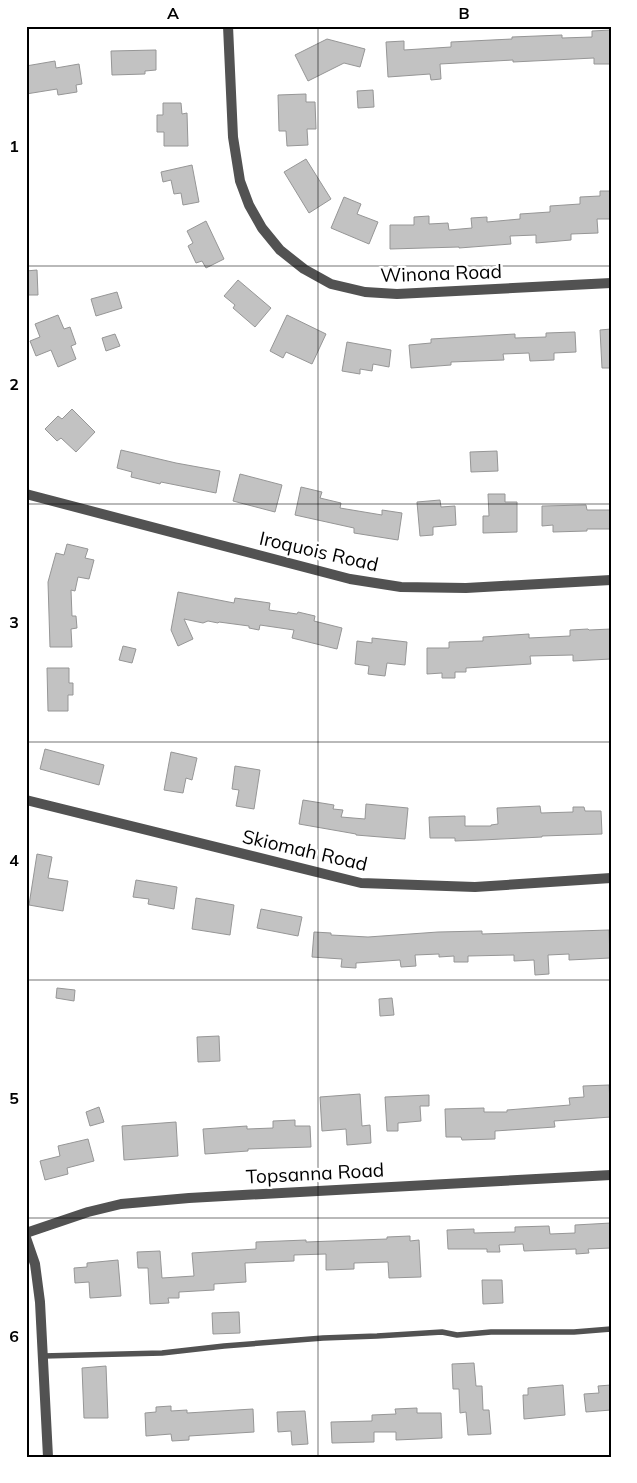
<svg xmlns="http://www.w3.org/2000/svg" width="637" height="1483" viewBox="0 0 637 1483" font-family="Mulish,sans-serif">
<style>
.building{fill:#c2c2c2;stroke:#969696}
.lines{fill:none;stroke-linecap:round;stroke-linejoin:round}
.service{stroke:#525252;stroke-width:5.5}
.minor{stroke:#525252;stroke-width:10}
.grid{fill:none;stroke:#000;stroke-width:1;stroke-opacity:0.55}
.labels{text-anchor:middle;stroke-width:5;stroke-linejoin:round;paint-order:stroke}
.street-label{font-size:19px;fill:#000;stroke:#fff}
.neatline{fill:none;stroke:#000;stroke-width:2}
.grid-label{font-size:16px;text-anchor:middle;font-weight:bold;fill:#000}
</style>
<rect width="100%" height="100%" fill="#fff"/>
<path class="building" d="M 611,30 L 611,64 L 594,64 L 594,58 L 513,62 L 513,60 L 440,64 L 441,79 L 431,80 L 430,74 L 388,77 L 386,42 L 404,41 L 404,50 L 451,47 L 451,42 L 512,39 L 512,37 L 562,35 L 562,38 L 592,37 L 592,31 Z
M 327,39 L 365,49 L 360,67 L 344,63 L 308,81 L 295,55 Z
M 156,50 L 156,70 L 145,71 L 145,74 L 112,75 L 111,51 Z
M 55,61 L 56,68 L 79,64 L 82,84 L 76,85 L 77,92 L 58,95 L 57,89 L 26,94 L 26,66 Z
M 373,90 L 374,107 L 358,108 L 357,91 Z
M 306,94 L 306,102 L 315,102 L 316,129 L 307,129 L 308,145 L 287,146 L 286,131 L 279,131 L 278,95 Z
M 163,103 L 181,103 L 182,114 L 187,113 L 188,146 L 164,146 L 164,132 L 157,132 L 157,115 L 163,115 Z
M 306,159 L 331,199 L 309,213 L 284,172 Z
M 192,165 L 199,202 L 183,205 L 181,193 L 174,194 L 171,180 L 163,182 L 161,172 Z
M 600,191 L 611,191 L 611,219 L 597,219 L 598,233 L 571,234 L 571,240 L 536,243 L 536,235 L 510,236 L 511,244 L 459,248 L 459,247 L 390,249 L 390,225 L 414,225 L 414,217 L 429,216 L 429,224 L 448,223 L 449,230 L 472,228 L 471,218 L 487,217 L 487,222 L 520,219 L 520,214 L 550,212 L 550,206 L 580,204 L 580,197 L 600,196 Z
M 344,197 L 361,204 L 357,214 L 378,222 L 369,244 L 331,228 Z
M 206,221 L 224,259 L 206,268 L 202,261 L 196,263 L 188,246 L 193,243 L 187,231 Z
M 37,270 L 38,295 L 26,295 L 26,271 Z
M 238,280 L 271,308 L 255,327 L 233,308 L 235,305 L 224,296 Z
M 117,292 L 122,308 L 96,316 L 91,299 Z
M 58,315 L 64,329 L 70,327 L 76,344 L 71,346 L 76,359 L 58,367 L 51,350 L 36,356 L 30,341 L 40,337 L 35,324 Z
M 287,315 L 326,334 L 312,364 L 286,352 L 283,358 L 270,351 Z
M 611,329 L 611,368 L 602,368 L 600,330 Z
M 575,332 L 576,352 L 554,353 L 554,360 L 530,361 L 529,353 L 503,354 L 504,360 L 451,362 L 451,365 L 411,368 L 409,345 L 431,343 L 431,339 L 515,334 L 515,338 L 546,337 L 546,333 Z
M 115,334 L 120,346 L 106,351 L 102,338 Z
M 347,342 L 391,350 L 389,367 L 373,364 L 372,371 L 360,369 L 360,374 L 342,371 Z
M 72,409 L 95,432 L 76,452 L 61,438 L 57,441 L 45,429 L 58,416 L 62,419 Z
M 121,450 L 176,463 L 220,471 L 216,493 L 161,482 L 160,484 L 131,477 L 132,472 L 117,468 Z
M 497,451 L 498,471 L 471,472 L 470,452 Z
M 240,474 L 282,485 L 275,512 L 233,501 Z
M 301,487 L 322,492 L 320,498 L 341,503 L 340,508 L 382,515 L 382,510 L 402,513 L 398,540 L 354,533 L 354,528 L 295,515 Z
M 488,494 L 505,494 L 505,502 L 517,502 L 517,532 L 483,533 L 483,516 L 489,516 Z
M 440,500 L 441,507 L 455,506 L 456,525 L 433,527 L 433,535 L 420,536 L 417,502 Z
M 586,505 L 587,510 L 611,510 L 611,529 L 587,529 L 587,531 L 553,532 L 553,525 L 542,526 L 542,506 Z
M 67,544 L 88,549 L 85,558 L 94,560 L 89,579 L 78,577 L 75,591 L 71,590 L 72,616 L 76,616 L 77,628 L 71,629 L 72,647 L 50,647 L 48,582 L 56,553 L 64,555 Z
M 178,592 L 234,603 L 235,598 L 270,603 L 269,610 L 297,614 L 298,612 L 315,616 L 314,621 L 342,628 L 337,649 L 292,638 L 294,630 L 260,625 L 259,630 L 249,628 L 249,626 L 219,622 L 218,623 L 208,621 L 203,623 L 184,619 L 193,639 L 178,646 L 171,630 Z
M 588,629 L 589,630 L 611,629 L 611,659 L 573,661 L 573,655 L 530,656 L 531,664 L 466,668 L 466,672 L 455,672 L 455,678 L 442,678 L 442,673 L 427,674 L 427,648 L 449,648 L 449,642 L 483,641 L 483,637 L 529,634 L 529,638 L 570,636 L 570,630 Z
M 372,638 L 407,642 L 405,665 L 387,663 L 385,676 L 368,674 L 369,666 L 355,664 L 357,641 L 372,643 Z
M 123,646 L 136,649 L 132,663 L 119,660 Z
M 47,668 L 69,668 L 69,683 L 73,683 L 73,695 L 68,695 L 68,711 L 48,711 Z
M 45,749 L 104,765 L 99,785 L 40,769 Z
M 171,752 L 197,758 L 192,780 L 186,778 L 183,793 L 164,790 Z
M 235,766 L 260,770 L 254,809 L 236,806 L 239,790 L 232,789 Z
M 303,800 L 334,805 L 333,809 L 343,810 L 341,817 L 365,819 L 366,804 L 408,808 L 405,839 L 356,835 L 356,834 L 299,824 Z
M 540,806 L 541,813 L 573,812 L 573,807 L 584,807 L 585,811 L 601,811 L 602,834 L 542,836 L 542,837 L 482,840 L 455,841 L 455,838 L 430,838 L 429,817 L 465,816 L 465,826 L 491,826 L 491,825 L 498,824 L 497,808 Z
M 37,854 L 52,857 L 48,878 L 68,881 L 63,911 L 29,905 Z
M 136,880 L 177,887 L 174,909 L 148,904 L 149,899 L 133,897 Z
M 196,898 L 234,905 L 230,935 L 192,929 Z
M 261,909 L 302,917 L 298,936 L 257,928 Z
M 609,930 L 610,958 L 569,960 L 569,954 L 548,955 L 549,974 L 535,975 L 534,960 L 514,961 L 514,955 L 468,956 L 468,962 L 454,962 L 454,956 L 439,957 L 439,954 L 415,955 L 416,966 L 401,967 L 400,960 L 356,963 L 356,968 L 341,967 L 342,959 L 312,957 L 314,932 L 331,933 L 331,935 L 368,937 L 438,932 L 482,931 L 482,934 Z
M 57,988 L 75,990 L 74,1001 L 56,998 Z
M 392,998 L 394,1015 L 380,1016 L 379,999 Z
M 219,1036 L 220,1061 L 198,1062 L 197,1037 Z
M 609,1085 L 611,1117 L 554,1121 L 555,1127 L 495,1131 L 495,1139 L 462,1140 L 461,1137 L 446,1137 L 445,1109 L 484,1108 L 484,1112 L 507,1112 L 507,1110 L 570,1105 L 569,1098 L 584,1097 L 583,1086 Z
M 360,1094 L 362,1126 L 370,1125 L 371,1143 L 347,1145 L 346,1129 L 322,1131 L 320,1097 Z
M 429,1095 L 429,1106 L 420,1106 L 421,1121 L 398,1123 L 398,1131 L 387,1131 L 385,1097 Z
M 99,1107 L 104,1122 L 90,1126 L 86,1112 Z
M 295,1120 L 295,1126 L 310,1126 L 311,1147 L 248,1149 L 248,1151 L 205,1154 L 203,1129 L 247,1126 L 247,1129 L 273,1128 L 273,1121 Z
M 176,1122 L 178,1156 L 124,1160 L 122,1126 Z
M 88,1139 L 94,1161 L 67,1168 L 68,1174 L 45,1180 L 40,1161 L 60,1156 L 58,1146 Z
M 611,1223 L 611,1248 L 588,1249 L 589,1253 L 576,1254 L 576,1249 L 524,1251 L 523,1244 L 499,1245 L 500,1252 L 487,1252 L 487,1249 L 448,1249 L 447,1230 L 474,1229 L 474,1233 L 515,1232 L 515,1227 L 549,1226 L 550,1234 L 575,1233 L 575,1225 Z
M 410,1236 L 410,1241 L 419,1240 L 421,1277 L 389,1278 L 388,1262 L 354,1263 L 354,1269 L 326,1270 L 326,1254 L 294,1255 L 294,1261 L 245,1263 L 246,1282 L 214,1284 L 214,1290 L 179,1292 L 179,1298 L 168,1298 L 169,1303 L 150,1304 L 148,1268 L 138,1268 L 137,1252 L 160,1251 L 162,1278 L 194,1276 L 192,1253 L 256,1249 L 256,1242 L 306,1240 L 306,1242 L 387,1239 L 387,1237 Z
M 118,1260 L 121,1296 L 90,1298 L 89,1282 L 75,1283 L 74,1268 L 87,1267 L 87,1263 Z
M 482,1280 L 502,1280 L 503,1303 L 483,1304 Z
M 239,1312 L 240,1333 L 213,1334 L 212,1313 Z
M 474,1363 L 476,1386 L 482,1386 L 483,1410 L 489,1410 L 491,1434 L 468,1435 L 466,1412 L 460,1413 L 459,1389 L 453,1389 L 452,1364 Z
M 106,1366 L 108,1418 L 84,1418 L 82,1368 Z
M 563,1385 L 565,1415 L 524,1419 L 523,1395 L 528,1395 L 528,1388 Z
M 611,1385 L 611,1410 L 586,1412 L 584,1394 L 599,1393 L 598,1386 Z
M 171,1406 L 171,1411 L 187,1410 L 187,1413 L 253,1409 L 254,1432 L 189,1436 L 189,1440 L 172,1441 L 171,1434 L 146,1436 L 145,1413 L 156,1412 L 156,1407 Z
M 417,1408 L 417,1413 L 441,1413 L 442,1438 L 396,1440 L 396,1432 L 374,1432 L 374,1442 L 332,1443 L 331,1422 L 372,1421 L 372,1415 L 396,1414 L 395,1409 Z
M 305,1411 L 308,1444 L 292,1445 L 291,1431 L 278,1432 L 277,1412 Z"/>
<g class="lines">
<path class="service" d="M 43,1356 L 162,1353 L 224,1346 L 323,1338 L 377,1336 L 442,1332 L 457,1335 L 491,1332 L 574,1332 L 611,1329"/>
<path class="minor" d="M 228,26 L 233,137 L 240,181 L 249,205 L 262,228 L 280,250 L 304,269 L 331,284 L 365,292 L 397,294 L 611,283
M 26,494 L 350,579 L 401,587 L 466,588 L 611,580
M 26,800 L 361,883 L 475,887 L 611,878
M 26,1233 L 88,1212 L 121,1204 L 189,1198 L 611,1175
M 26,1238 L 35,1264 L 40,1302 L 48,1457"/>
</g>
<path class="grid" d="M 318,26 L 318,1457M 26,266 L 611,266M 26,504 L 611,504M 26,742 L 611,742M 26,980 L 611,980M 26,1218 L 611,1218"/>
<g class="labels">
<g class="street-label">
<text transform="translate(441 273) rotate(-2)" y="7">Winona Road</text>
<text transform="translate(319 551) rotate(13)" y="7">Iroquois Road</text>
<text transform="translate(305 850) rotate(13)" y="7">Skiomah Road</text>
<text transform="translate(315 1173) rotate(-3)" y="7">Topsanna Road</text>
</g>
</g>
<rect width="637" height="1483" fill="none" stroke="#ffffff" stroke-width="55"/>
<rect x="28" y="28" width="582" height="1428" class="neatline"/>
<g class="grid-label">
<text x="173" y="19">A</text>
<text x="464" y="19">B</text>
<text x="14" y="152">1</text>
<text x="14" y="390">2</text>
<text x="14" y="628">3</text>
<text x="14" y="866">4</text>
<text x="14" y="1104">5</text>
<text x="14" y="1342">6</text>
</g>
</svg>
